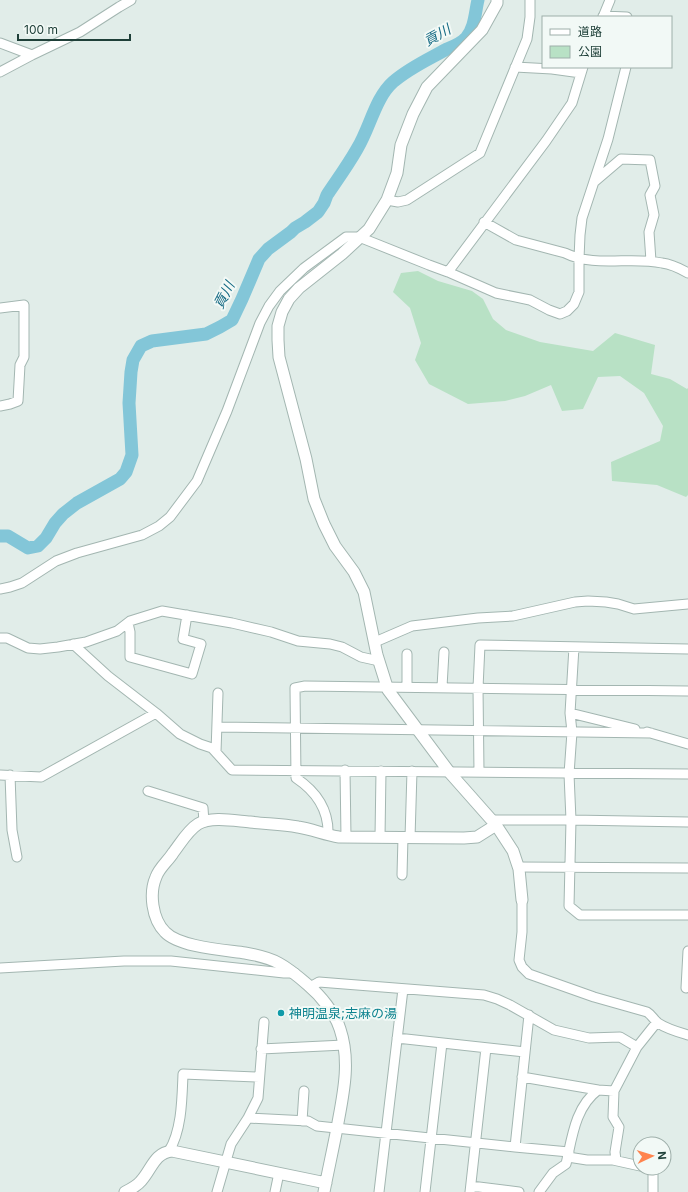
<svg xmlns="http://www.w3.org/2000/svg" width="688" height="1192" viewBox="0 0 688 1192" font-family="Inter,'Noto Sans JP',sans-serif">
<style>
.green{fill:#b8e1c5}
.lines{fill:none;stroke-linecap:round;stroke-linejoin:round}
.river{stroke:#83c6d8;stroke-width:13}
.minor-casing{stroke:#a3b6b1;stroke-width:11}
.tertiary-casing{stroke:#a3b6b1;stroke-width:13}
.minor{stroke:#fff;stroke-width:9}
.tertiary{stroke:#fff;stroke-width:11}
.culture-dot{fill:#0f9aa8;stroke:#f2f9f6;stroke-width:1.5}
.labels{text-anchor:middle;stroke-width:4;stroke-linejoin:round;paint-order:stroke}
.culture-label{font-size:13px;fill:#0d838f;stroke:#f2f9f6;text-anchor:start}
.water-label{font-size:14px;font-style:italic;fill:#136983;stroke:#f2f9f6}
</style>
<rect width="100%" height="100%" fill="#e1ede9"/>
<path class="green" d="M 418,271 L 438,281 L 472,291 L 483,299 L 493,319 L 506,330 L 540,342 L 593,351 L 615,333 L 655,345 L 651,374 L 670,379 L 687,389 L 688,388 L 688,495 L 686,497 L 657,485 L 612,481 L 611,462 L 660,441 L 663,426 L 644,393 L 620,376 L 598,377 L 583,409 L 562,411 L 551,385 L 525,396 L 505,401 L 468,404 L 429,384 L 415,360 L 421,343 L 410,308 L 393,292 L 401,273 Z"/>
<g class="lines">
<path class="river" d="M 0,536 L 8,536 L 28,548 L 38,546 L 46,538 L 55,523 L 63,514 L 77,503 L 120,479 L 126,472 L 132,455 L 129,403 L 131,372 L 133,360 L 141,346 L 152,341 L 206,334 L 220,327 L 232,320 L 242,299 L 259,259 L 268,249 L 291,232 L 295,228 L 305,222 L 318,212 L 324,203 L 327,195 C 337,180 348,165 357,149 C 370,128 375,98 393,82 C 409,68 427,60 445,50 C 452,47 461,44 466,38 C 475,28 475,12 478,0"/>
<defs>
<path id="minor" d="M 603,16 L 627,17
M 603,17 L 610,0
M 0,43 L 32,55
M 515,67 L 552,69 L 581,73
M 0,72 L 32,55 L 80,32 L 119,7 L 131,0
M 594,182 L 621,159 L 650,160 L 655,186 L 650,195 L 654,215 L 649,232 L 651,261
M 387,200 L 398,202 L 407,200 L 480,153 L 527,39 L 530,17 L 530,0
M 484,222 L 516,240 L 565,253 C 595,268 630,256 662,263 C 671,264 681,269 688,273
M 448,272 L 546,141 L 572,103 L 583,67
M 0,308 L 24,305 L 24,357 L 20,365 L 18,401 L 10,404 L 0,406
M 0,589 L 10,587 L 22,583 L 56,561 L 77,553 L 142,535 L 159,526 L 170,517 L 197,481 L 227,411 L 260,323 L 269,306 L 280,291 L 304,268 L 346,237 L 359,237 L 429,265 L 448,272 L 496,293 L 530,300 L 549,310 L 560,314 L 567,311 L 574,304 L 579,292 L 579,259 L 580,235 L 582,218 L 608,139 L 626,67
M 128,623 L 130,632 L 130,657 L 192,674 L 201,644 L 183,639 L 187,615
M 0,638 L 7,638 L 28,648 L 40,649 L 58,647 L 86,642 L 117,631 L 130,621 L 162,611 L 232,623 L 271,632 L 298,641 L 330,644 L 342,647 L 361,657 L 379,661
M 375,642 L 412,626 L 478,618 L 513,616 L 575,602 L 588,601 L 606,602 L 618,604 L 634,609 L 688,604
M 73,644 L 108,676 L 156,713 L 180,734 L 200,744 L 212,748 L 232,770 C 384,770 536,774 688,774
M 574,647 L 570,713 L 572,732 L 569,774 L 571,820 L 569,906 L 580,915 L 688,915
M 407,654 L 407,687
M 442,687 L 444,652
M 570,713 L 635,729
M 217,727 L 651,733
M 647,732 L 688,744
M 216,752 L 218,693
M 345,770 L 346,837
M 479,772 L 478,688 L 480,645 L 688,649
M 0,775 L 41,777 L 156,713
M 10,775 L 12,830 L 17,857
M 148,791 L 203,808 L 204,822
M 492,820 L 571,820 L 688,822
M 328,835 C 329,810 317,792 296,778 L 295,688 L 305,686 L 688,691
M 380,837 L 381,771
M 410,838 L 412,771
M 518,867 L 688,868
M 402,875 L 403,837
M 522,900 L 522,932 L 519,960 L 522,967 L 529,974 L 594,997 L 647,1012 C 652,1015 654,1020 658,1023 C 667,1029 678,1032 688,1035
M 0,968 L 124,961 L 171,961 L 284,973 L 295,973
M 310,987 L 319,982 L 484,995 L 497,999 L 510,1005 L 554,1030 L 589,1038 L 620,1037 L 637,1047
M 686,988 L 688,951
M 397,1038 L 525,1052
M 261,1049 L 344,1045
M 522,1077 L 598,1090
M 614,1091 L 613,1117 L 619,1127 L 615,1152 L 616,1160
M 248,1118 L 308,1121 L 317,1126 L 515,1147 L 569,1152
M 302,1121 L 304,1091
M 515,1147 L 529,1015
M 169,1151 C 182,1130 182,1098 183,1074 L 259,1077
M 568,1157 L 587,1160 L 613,1160 L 640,1166
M 648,1168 L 653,1169 L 653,1192
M 471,1186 L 519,1192
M 217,1192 L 231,1144 L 248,1118 L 258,1098 L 264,1022
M 275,1192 L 279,1173
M 379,1192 L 403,989
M 425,1192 L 442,1043
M 470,1192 L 486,1048
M 539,1192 L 553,1173 L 566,1164 C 572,1138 575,1107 598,1090 L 614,1091 L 637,1047 L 657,1022"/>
<path id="tertiary" d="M 497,0 L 497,3 L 482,30 L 427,87 L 413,114 L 401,145 L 397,173 L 387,200 L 369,229 L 342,254 L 299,288 L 289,299 L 282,312 L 278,326 L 278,340 L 279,357 L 306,459 L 314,499 L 324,524 L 335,546 L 354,572 L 364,592 L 377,655 L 388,690 L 450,773 L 496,825 L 513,851 L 519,869 L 522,900
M 125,1192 C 131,1189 137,1186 141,1181 C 152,1169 154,1153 172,1151 L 326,1183
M 324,1192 C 328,1171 333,1149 337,1128 C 343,1095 351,1062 340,1029 C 335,1013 320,995 308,985 C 285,965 275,958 245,953 C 224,950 179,947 165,932 C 152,919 149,893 156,877 C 159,868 168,861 173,853 C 180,844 188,830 198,824 C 211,816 236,821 250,822 C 266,824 282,824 298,827 C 312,829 325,835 339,837 L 464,838 L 477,837 L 496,825"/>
</defs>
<use href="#minor" class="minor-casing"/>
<use href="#tertiary" class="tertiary-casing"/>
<use href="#minor" class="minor"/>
<use href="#tertiary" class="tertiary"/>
</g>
<circle class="culture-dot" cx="281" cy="1013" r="4"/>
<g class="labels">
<g class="culture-label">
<text x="289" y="1018">神明温泉;志麻の湯</text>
</g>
<g class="water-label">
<text transform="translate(437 35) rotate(-29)" y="5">貢川</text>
<text transform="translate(224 295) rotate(-63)" y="5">貢川</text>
</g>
</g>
<rect x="542" y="16" width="130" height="52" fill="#f2f9f6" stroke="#9eafaa"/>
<rect x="550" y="29" width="20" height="6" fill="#ffffff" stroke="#9eafaa"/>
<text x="578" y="36" font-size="12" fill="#1f4039">道路</text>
<rect x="550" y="46" width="20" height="12" fill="#b8e1c5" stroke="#9eafaa"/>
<text x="578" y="56" font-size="12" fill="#1f4039">公園</text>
<g transform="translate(652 1156) rotate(86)"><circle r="19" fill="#f2f9f6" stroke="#9eafaa"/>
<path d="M0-3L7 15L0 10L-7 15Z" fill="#ff844e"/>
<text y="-6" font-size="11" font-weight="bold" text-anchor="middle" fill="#1f4039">N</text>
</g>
<path d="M18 34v6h112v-6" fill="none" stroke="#1f4039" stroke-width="2"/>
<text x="24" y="34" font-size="12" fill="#1f4039" stroke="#f2f9f6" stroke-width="3" paint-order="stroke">100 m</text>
</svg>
